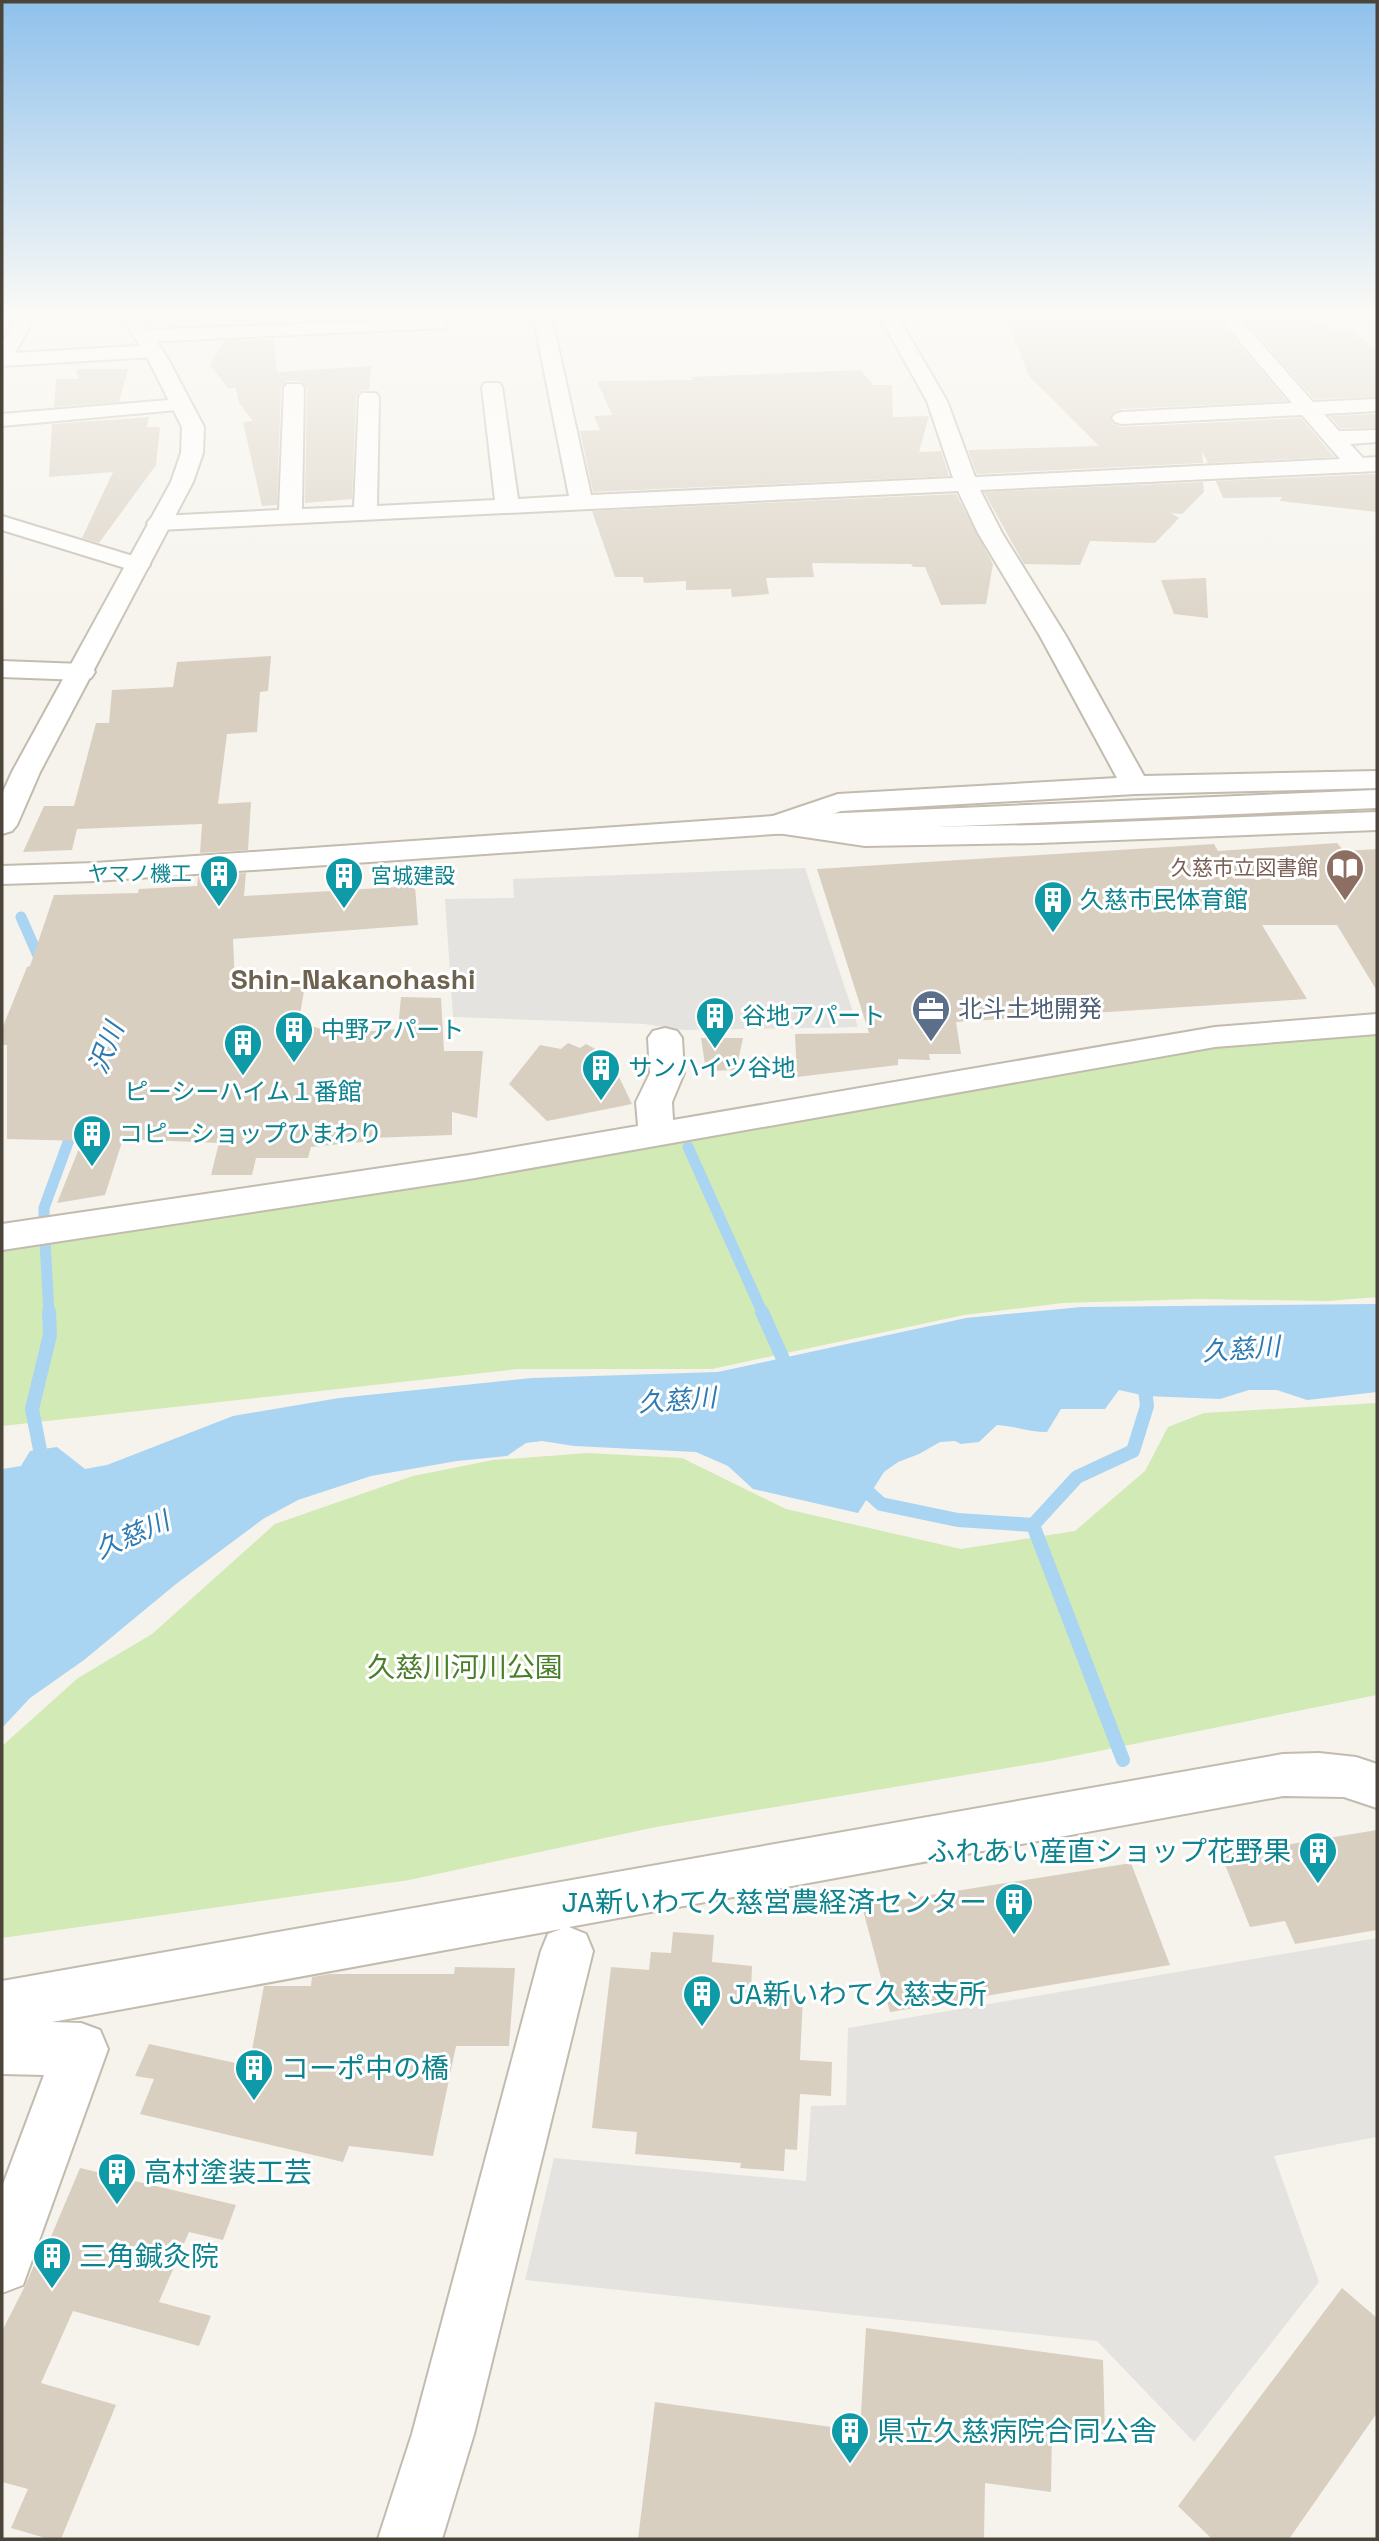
<svg xmlns="http://www.w3.org/2000/svg" width="1379" height="2541" viewBox="0 0 1379 2541" font-family="'Space Grotesk','Noto Sans JP',sans-serif">
<style>
.green{fill:#d2eab5}
.parking{fill:#e5e3e0}
.water{fill:#a9d4f2}
.lines{fill:none;stroke-linecap:round;stroke-linejoin:round}
.stream-far1{stroke:#a9d4f2;stroke-width:11}
.stream{stroke:#a9d4f2;stroke-width:14}
.building{fill:#d8cfc1}
.minor-casing{stroke:#c2bbae;stroke-width:4}
.tertiary-casing{stroke:#c2bbae;stroke-width:4}
.minor{fill:#fff;fill-rule:evenodd}
.tertiary{fill:#fff;fill-rule:evenodd}
.labels{text-anchor:middle;stroke-width:6;stroke-linejoin:round;paint-order:stroke}
.far-education-label{font-size:21px;fill:#785e54;stroke:#fff;text-anchor:end}
.far-culture-label{font-size:21px;fill:#0d838f;stroke:#fff;text-anchor:end}
.culture-label{font-size:24px;fill:#0d838f;stroke:#fff;text-anchor:start}
.service-label{font-size:24px;fill:#4e5e75;stroke:#fff;text-anchor:start}
.water-label{font-size:26px;font-style:italic;fill:#2e7ab2;stroke:#fff}
.quarter-label{font-size:28px;font-weight:bold;fill:#6e6250;stroke:#fff}
.near-park-label{font-size:28px;fill:#4a7f2a;stroke:#fff}
.near-culture-label{font-size:28px;fill:#0d838f;stroke:#fff;text-anchor:start}
</style>
<rect width="100%" height="100%" fill="#f6f3ec"/>
<path class="green" d="M 1377,1033 L 1377,1297 L 1328,1301 L 1198,1299 L 1063,1303 L 964,1315 L 712,1369 L 518,1369 L 2,1426 L 2,1242 L 1086,1065 L 1300,1035 Z
M 1377,1403 L 1377,1695 L 1049,1761 L 656,1827 L 409,1880 L 2,1938 L 2,1746 L 78,1678 L 152,1634 L 275,1524 L 413,1476 L 493,1460 L 588,1453 L 682,1458 L 786,1509 L 961,1549 L 1075,1531 L 1145,1471 L 1168,1427 L 1204,1413 Z"/>
<path class="parking" d="M 805,868 L 858,1027 L 685,1030 L 644,1024 L 453,1017 L 445,899 L 514,898 L 513,879 Z
M 1377,1938 L 1377,2137 L 1274,2156 L 1319,2282 L 1194,2442 L 1097,2341 L 525,2280 L 554,2158 L 806,2181 L 811,2106 L 846,2105 L 848,2028 Z"/>
<path class="water" d="M 1377,1304 L 1377,1392 L 1307,1400 L 1277,1390 L 1249,1390 L 1220,1399 L 1146,1396 L 1119,1390 L 1105,1409 L 1061,1409 L 1047,1432 C 1029,1432 1015,1426 997,1425 L 979,1442 L 961,1444 L 955,1441 L 940,1442 L 919,1454 L 898,1462 L 884,1472 L 858,1513 L 753,1489 L 728,1466 L 696,1452 L 574,1446 L 542,1441 L 526,1443 L 507,1456 L 457,1461 L 371,1476 L 298,1500 L 263,1519 L 176,1584 L 84,1660 L 30,1698 L 2,1728 L 2,1469 L 21,1466 L 30,1451 L 57,1447 L 85,1469 L 107,1465 L 233,1416 L 339,1398 L 532,1378 L 718,1372 L 966,1318 L 1081,1307 Z"/>
<g class="lines">
<path class="stream-far1" d="M 21,917 L 40,960 L 45,962
M 688,1147 L 763,1314
M 44,1220 L 44,1208 L 74,1126
M 45,1241 L 49,1314"/>
<path class="stream" d="M 762,1312 L 788,1370
M 43,1465 L 32,1409 L 50,1335 L 49,1312
M 859,1484 L 881,1504 L 958,1520 L 1033,1525
M 1123,1760 L 1033,1525 L 1077,1477 L 1133,1451 L 1147,1406 L 1144,1381"/>
</g>
<path class="building" d="M 1207,314 L 1209,318 L 1216,318 L 1287,401 L 1122,409 L 1110,416 L 1113,424 L 1122,427 L 1301,418 L 1334,457 L 1208,463 L 1202,451 L 1203,463 L 977,474 L 968,450 L 1099,446 L 1029,376 L 1007,320 Z
M 1307,314 L 1330,329 L 1352,331 L 1377,351 L 1377,397 L 1314,399 L 1241,317 Z
M 273,339 L 277,372 L 371,366 L 369,390 L 360,391 L 356,397 L 352,499 L 305,503 L 307,388 L 301,381 L 287,381 L 281,388 L 277,505 L 262,506 L 243,422 L 253,421 L 239,403 L 236,388 L 228,388 L 210,365 L 223,341 Z
M 76,369 L 128,369 L 119,402 L 54,407 L 56,379 L 78,379 Z
M 861,370 L 873,385 L 892,385 L 893,417 L 929,416 L 919,452 L 941,451 L 949,476 L 593,492 L 580,431 L 600,430 L 594,416 L 612,415 L 597,381 L 693,380 L 692,377 Z
M 1377,414 L 1377,428 L 1340,428 L 1330,416 Z
M 149,417 L 147,427 L 160,427 L 156,465 L 99,543 L 82,538 L 113,472 L 49,477 L 52,424 Z
M 1377,474 L 1377,512 L 1280,501 L 1282,497 L 1223,498 L 1216,481 Z
M 1203,482 L 1204,492 L 1182,514 L 1171,513 L 1179,518 L 1155,543 L 1090,541 L 1080,565 L 1024,564 L 984,492 Z
M 956,494 L 993,564 L 986,604 L 941,605 L 925,567 L 913,567 L 911,564 L 812,563 L 814,577 L 766,578 L 769,594 L 732,597 L 731,589 L 686,590 L 686,581 L 644,583 L 643,577 L 615,577 L 592,511 Z
M 1206,578 L 1208,618 L 1174,614 L 1161,580 Z
M 271,656 L 268,691 L 260,692 L 257,732 L 227,734 L 218,804 L 251,802 L 248,850 L 200,853 L 202,824 L 77,829 L 72,850 L 23,852 L 44,806 L 74,806 L 96,723 L 109,723 L 112,690 L 173,687 L 177,662 Z
M 1337,843 L 1344,851 L 1377,849 L 1377,991 L 1337,925 L 1262,925 L 1307,999 L 956,1022 L 961,1054 L 929,1054 L 930,1060 L 898,1059 L 898,1065 L 797,1077 L 795,1034 L 869,1033 L 817,869 L 1214,844 L 1218,851 Z
M 246,873 L 244,896 L 415,886 L 418,925 L 233,939 L 235,985 L 305,985 L 299,1021 L 334,1034 L 398,1029 L 401,997 L 441,998 L 444,1051 L 483,1051 L 477,1118 L 452,1112 L 452,1135 L 371,1138 L 371,1141 L 311,1147 L 308,1158 L 256,1158 L 252,1175 L 211,1175 L 219,1143 L 123,1139 L 105,1195 L 57,1203 L 82,1141 L 7,1139 L 7,1045 L 2,1045 L 2,1029 L 27,967 L 30,966 L 54,895 L 138,893 L 139,889 L 197,886 L 198,877 Z
M 701,1038 L 743,1038 L 736,1070 L 706,1071 Z
M 568,1043 L 580,1048 L 586,1044 L 609,1056 L 632,1104 L 547,1121 L 509,1084 L 540,1045 L 561,1049 Z
M 1377,1830 L 1377,1930 L 1295,1944 L 1285,1921 L 1250,1927 L 1218,1847 L 1252,1842 L 1255,1850 Z
M 1131,1863 L 1170,1965 L 890,2012 L 862,1906 Z
M 673,1932 L 714,1935 L 712,1962 L 752,1966 L 751,1992 L 803,1996 L 800,2060 L 832,2062 L 831,2096 L 800,2094 L 797,2150 L 785,2149 L 784,2171 L 740,2168 L 741,2163 L 635,2154 L 637,2132 L 592,2128 L 611,1967 L 649,1970 L 651,1952 L 671,1953 Z
M 455,1967 L 515,1968 L 509,2046 L 456,2046 L 433,2156 L 349,2146 L 343,2162 L 140,2114 L 154,2079 L 135,2076 L 149,2044 L 249,2066 L 264,1986 L 311,1986 L 312,1977 L 330,1974 L 454,1974 Z
M 80,2168 L 236,2205 L 223,2240 L 189,2232 L 159,2302 L 211,2316 L 199,2346 L 73,2311 L 41,2383 L 116,2405 L 61,2539 L 49,2539 L 11,2528 L 28,2489 L 2,2482 L 2,2331 L 25,2286 L 43,2245 L 47,2246 Z
M 1342,2288 L 1377,2318 L 1377,2413 L 1289,2539 L 1212,2539 L 1178,2506 Z
M 866,2328 L 1103,2360 L 1105,2434 L 1052,2427 L 1051,2492 L 985,2483 L 984,2539 L 638,2539 L 655,2402 L 860,2431 Z"/>
<g class="lines">
<defs>
<path id="minor" d="M 20,310 L 37,312 L 15,353 L 153,345 L 163,351 L 153,357 L 2,366 L 2,343 Z
M 428,310 L 446,310 L 446,324 L 444,328 L 144,342 L 134,336 L 144,330 L 428,319 Z
M 532,310 L 550,310 L 591,495 L 953,478 L 927,401 L 876,310 L 894,310 L 947,401 L 975,477 L 1340,459 L 1302,415 L 1122,424 L 1115,422 L 1112,418 L 1115,414 L 1122,412 L 1292,403 L 1213,310 L 1232,310 L 1313,402 L 1377,399 L 1377,411 L 1324,414 L 1339,431 L 1377,430 L 1377,442 L 1350,444 L 1363,458 L 1377,457 L 1377,471 L 980,490 L 1002,533 L 1066,636 L 1144,776 L 1377,771 L 1377,788 L 1135,794 L 841,811 L 813,821 L 865,828 L 1039,825 L 1377,812 L 1377,830 L 1039,843 L 865,846 L 764,831 L 759,825 L 764,819 L 838,794 L 1117,778 L 1040,636 L 978,533 L 958,491 L 159,530 L 151,528 L 147,523 L 151,518 L 159,516 L 279,510 L 284,388 L 287,384 L 301,384 L 304,388 L 302,509 L 354,507 L 359,397 L 362,393 L 376,393 L 379,397 L 377,506 L 495,500 L 482,387 L 485,383 L 499,383 L 502,387 L 518,499 L 569,496 Z
M 181,399 L 188,401 L 191,405 L 188,409 L 2,426 L 2,414 Z
M 2,516 L 146,560 L 150,565 L 146,570 L 138,572 L 2,530 Z
M 2,661 L 82,664 L 91,666 L 95,672 L 91,678 L 82,680 L 2,677 Z
M 1377,1014 L 1377,1034 L 1215,1047 L 469,1179 L 2,1250 L 2,1224 L 469,1155 L 638,1126 L 636,1102 L 650,1073 L 648,1038 L 653,1031 L 665,1028 L 677,1031 L 682,1038 L 684,1073 L 672,1102 L 673,1120 L 1215,1027 Z
M 1319,1753 L 1356,1757 L 1377,1764 L 1377,1808 L 1344,1797 L 1283,1796 L 569,1927 L 586,1934 L 593,1951 L 474,2434 L 442,2539 L 378,2539 L 412,2434 L 541,1951 L 548,1934 L 561,1929 L 52,2022 L 81,2023 L 100,2030 L 108,2049 L 23,2285 L 2,2293 L 2,2187 L 44,2075 L 2,2074 L 2,1981 L 1283,1754 Z"/>
<path id="tertiary" d="M 118,310 L 136,310 L 168,359 L 204,427 L 203,453 L 193,482 L 40,772 L 17,825 L 12,831 L 2,834 L 2,794 L 12,772 L 171,482 L 181,453 L 182,427 L 148,359 Z
M 1377,790 L 1377,808 L 774,834 L 95,881 L 2,884 L 2,866 L 95,863 L 774,816 Z"/>
</defs>
<use href="#minor" class="minor-casing"/>
<use href="#tertiary" class="tertiary-casing"/>
<use href="#minor" class="minor"/>
<use href="#tertiary" class="tertiary"/>
</g>
<linearGradient id="sky" x2="0" y2="1"><stop stop-color="#8fc1ec"/><stop offset="0.47" stop-color="#fbfaf6"/><stop offset="1" stop-color="#fbfaf6" stop-opacity="0"/></linearGradient>
<rect width="1379" height="666" fill="url(#sky)"/>
<defs>
<symbol id="library-pin" viewBox="-11 -11 22 30"><path d="M0 17L-7.5 6A9.5 9.5 0 1 1 7.5 6Z" fill="#8d6e63" stroke="#fff"/><path d="M-6-4Q-3-5.5-.7-3.5V5Q-3 3-6 4ZM6-4Q3-5.5 .7-3.5V5Q3 3 6 4Z" fill="#fff"/></symbol>
<symbol id="building-pin" viewBox="-11 -11 22 30"><path d="M0 17L-7.5 6A9.5 9.5 0 1 1 7.5 6Z" fill="#0f9aa8" stroke="#fff"/><path d="M-4-6H4V6H1V3H-1V6H-4ZM-2.5-4.3h1.7v1.8h-1.7ZM.8-4.3h1.7v1.8H.8ZM-2.5-1h1.7V.8h-1.7ZM.8-1h1.7V.8H.8Z" fill="#fff"/></symbol>
<symbol id="office-pin" viewBox="-11 -11 22 30"><path d="M0 17L-7.5 6A9.5 9.5 0 1 1 7.5 6Z" fill="#5c6f8a" stroke="#fff"/><path d="M-6-3h4V-5.5h4V-3h4V5H-6ZM-1-4.5V-3h2v-1.5ZM-6 0V1H6V0Z" fill="#fff"/></symbol>
</defs>
<g fill-rule="evenodd">
<use href="#library-pin" x="1323" y="846" width="44" height="60"/>
<use href="#building-pin" x="197" y="852" width="44" height="60"/>
<use href="#building-pin" x="322" y="854" width="44" height="60"/>
<use href="#building-pin" x="1031" y="878" width="44" height="60"/>
<use href="#office-pin" x="909" y="987" width="44" height="60"/>
<use href="#building-pin" x="693" y="994" width="44" height="60"/>
<use href="#building-pin" x="272" y="1008" width="44" height="60"/>
<use href="#building-pin" x="221" y="1021" width="44" height="60"/>
<use href="#building-pin" x="579" y="1046" width="44" height="60"/>
<use href="#building-pin" x="70" y="1112" width="44" height="60"/>
<use href="#building-pin" x="1296" y="1829" width="44" height="60"/>
<use href="#building-pin" x="992" y="1880" width="44" height="60"/>
<use href="#building-pin" x="680" y="1972" width="44" height="60"/>
<use href="#building-pin" x="232" y="2046" width="44" height="60"/>
<use href="#building-pin" x="95" y="2150" width="44" height="60"/>
<use href="#building-pin" x="30" y="2234" width="44" height="60"/>
<use href="#building-pin" x="828" y="2409" width="44" height="60"/>
</g>
<g class="labels">
<g class="far-education-label">
<text x="1318" y="875">久慈市立図書館</text>
</g>
<g class="far-culture-label">
<text x="192" y="881">ヤマノ機工</text>
<text x="371" y="883" text-anchor="start">宮城建設</text>
</g>
<g class="culture-label">
<text x="1080" y="908">久慈市民体育館</text>
<text x="742" y="1024">谷地アパート</text>
<text x="321" y="1038">中野アパート</text>
<text x="628" y="1076">サンハイツ谷地</text>
<text x="243" y="1100" text-anchor="middle">ピーシーハイム１番館</text>
<text x="119" y="1142">コピーショップひまわり</text>
</g>
<g class="service-label">
<text x="958" y="1017">北斗土地開発</text>
</g>
<g class="water-label">
<text transform="translate(106 1048) rotate(-69)" y="9">沢川</text>
<text transform="translate(1241 1349) rotate(-4)" y="9">久慈川</text>
<text transform="translate(677 1400) rotate(-4)" y="9">久慈川</text>
<text transform="translate(132 1535) rotate(-24)" y="9">久慈川</text>
</g>
<g class="quarter-label">
<text x="353" y="989">Shin-Nakanohashi</text>
</g>
<g class="near-park-label">
<text x="465" y="1677">久慈川河川公園</text>
</g>
<g class="near-culture-label">
<text x="1291" y="1861" text-anchor="end">ふれあい産直ショップ花野果</text>
<text x="987" y="1912" text-anchor="end">JA新いわて久慈営農経済センター</text>
<text x="729" y="2004">JA新いわて久慈支所</text>
<text x="281" y="2078">コーポ中の橋</text>
<text x="144" y="2182">高村塗装工芸</text>
<text x="79" y="2266">三角鍼灸院</text>
<text x="877" y="2441">県立久慈病院合同公舎</text>
</g>
</g>
<rect width="1379" height="2541" fill="none" stroke="#4b4439" stroke-width="7"/>
</svg>
